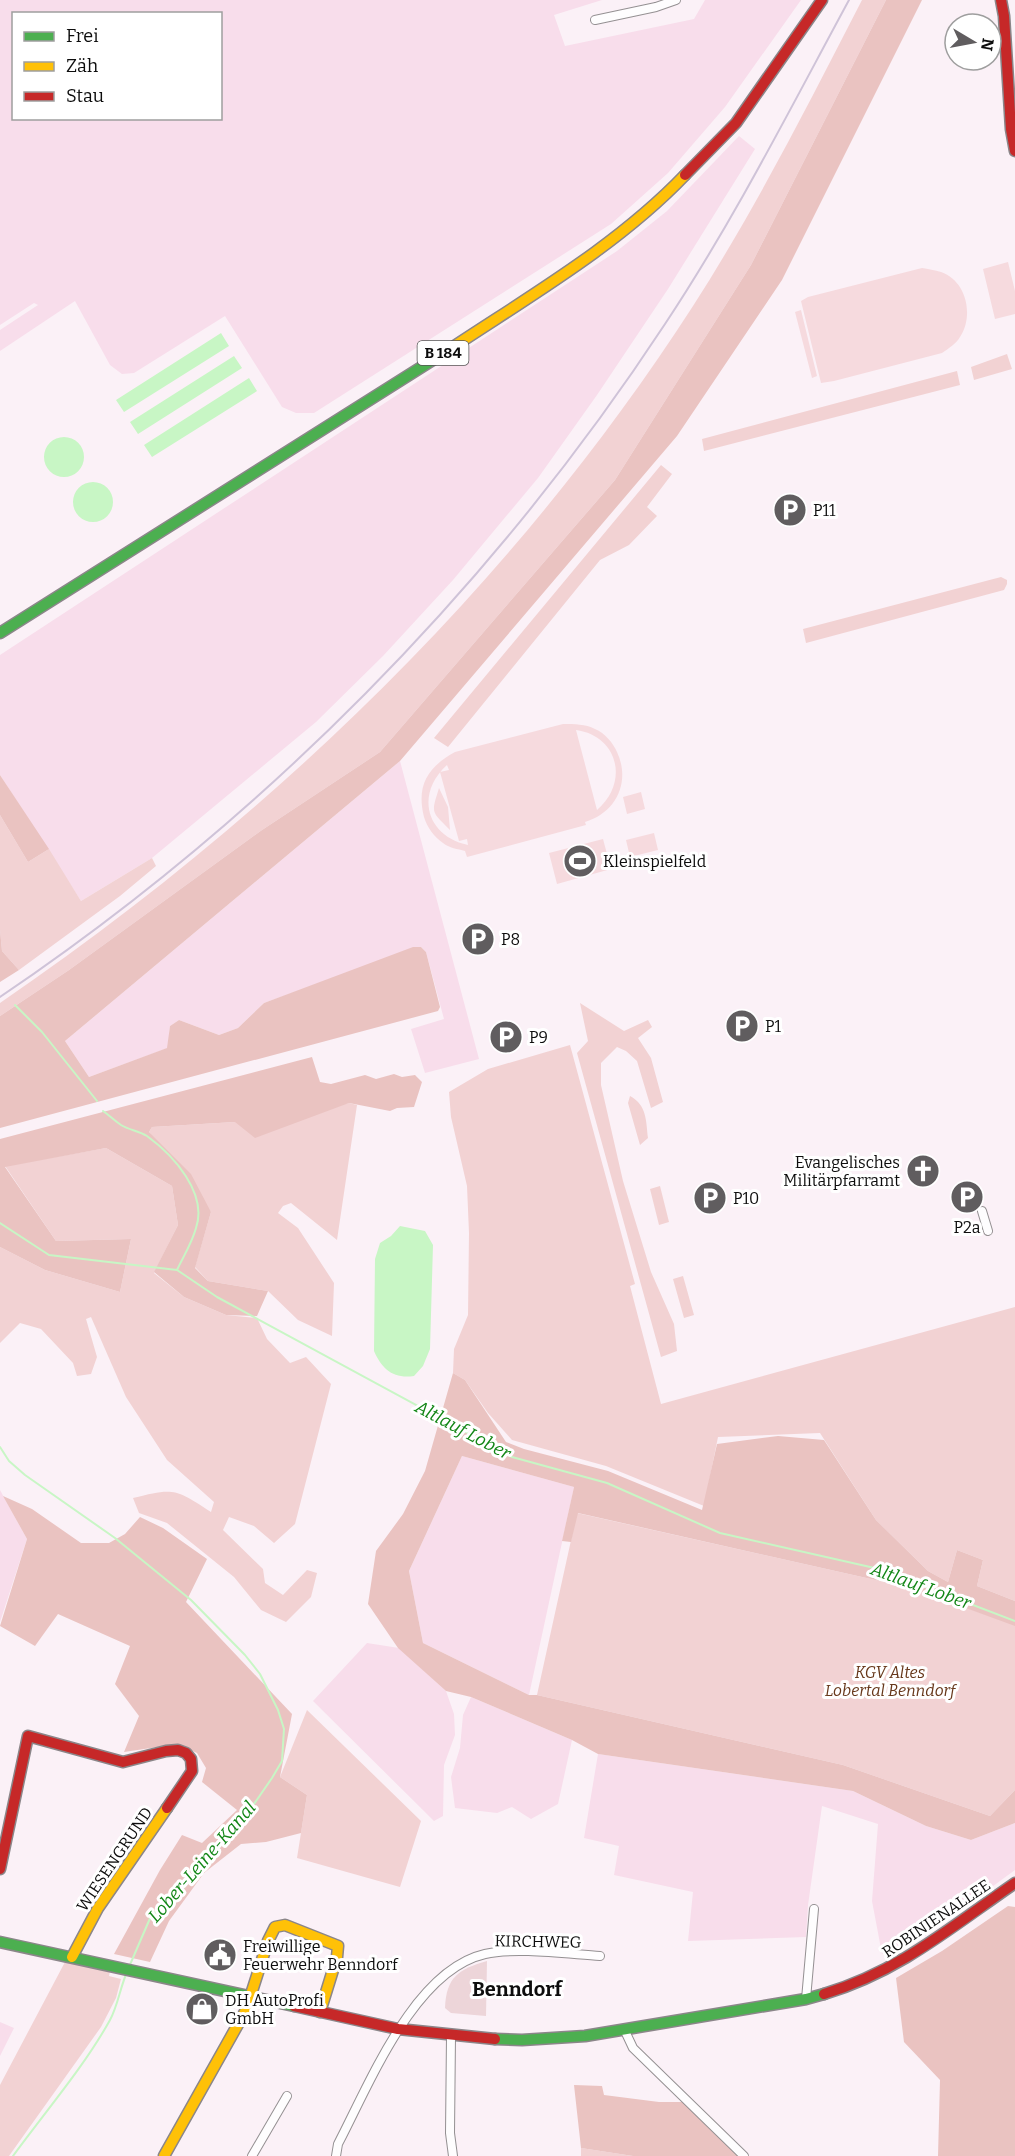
<svg xmlns="http://www.w3.org/2000/svg" width="1015" height="2156" viewBox="0 0 1015 2156" font-family="Bitter,serif">
<style>
.farmland{fill:#f8ddeb;fill-rule:evenodd}
.green{fill:#f2d2d3}
.forest{fill:#eac3c1}
.cemetery{fill:#edd5d9}
.pitch{fill:#f6dade;fill-rule:evenodd}
.water{fill:#c8f6c5}
.lines{fill:none;stroke-linecap:round;stroke-linejoin:round}
.stream{stroke:#c8f6c5;stroke-width:2}
.street-casing{stroke:#949092;stroke-width:10}
.fast-casing{stroke:#8b8689;stroke-width:13}
.slow-casing{stroke:#8b8689;stroke-width:13}
.jam-casing{stroke:#8b8689;stroke-width:13}
.street{stroke:#fefdfe;stroke-width:8}
.fast{stroke:#4caf50;stroke-width:10}
.slow{stroke:#ffc107;stroke-width:10}
.jam{stroke:#c62828;stroke-width:10}
.rail{stroke:#cfc3d8;stroke-width:2}
.labels{text-anchor:middle;stroke-width:6;stroke-linejoin:round;paint-order:stroke}
.shield{fill:#fff;stroke:#565656;stroke-width:1.5}
.shield-label{font-size:15px;font-weight:bold;fill:#0d0d0d}
.poi-label{font-size:16px;fill:#0d0d0d;stroke:#fff;text-anchor:start}
.park-label{font-size:16px;font-style:italic;fill:#67381b;stroke:#fff}
.street-label{font-size:16px;fill:#0d0d0d;stroke:#fff}
.water-label{font-size:18px;font-style:italic;fill:#128616;stroke:#fff}
.quarter-label{font-size:20px;font-weight:bold;fill:#0d0d0d;stroke:#fff}
</style>
<rect width="100%" height="100%" fill="#fbf1f7"/>
<path class="farmland" d="M 0,0 L 602,0 L 554,15 L 565,46 L 694,19 L 705,0 L 801,0 L 725,107 L 668,173 L 611,224 L 314,413 L 296,413 L 282,407 L 225,316 L 134,373 L 122,374 L 110,365 L 75,301 L 0,351 L 0,330 L 38,305 L 34,303 L 0,325 ZM 14,14 L 220,14 L 220,118 L 14,118 Z
M 739,136 L 755,149 L 668,289 L 597,395 L 538,478 L 453,580 L 383,656 L 316,722 L 152,858 L 81,901 L 0,775 L 0,655 L 617,251 L 667,211 Z
M 400,761 L 479,1059 L 425,1073 L 411,1029 L 444,1019 L 426,952 L 421,947 L 264,1003 L 238,1028 L 219,1035 L 179,1020 L 170,1026 L 168,1048 L 89,1077 L 65,1041 Z
M 462,1456 L 574,1487 L 529,1695 L 423,1643 L 409,1571 Z
M 0,1490 L 27,1539 L 0,1622 Z
M 367,1643 L 399,1648 L 446,1691 L 454,1714 L 455,1735 L 444,1765 L 443,1816 L 434,1821 L 313,1701 Z
M 471,1697 L 572,1740 L 558,1804 L 531,1819 L 512,1807 L 497,1813 L 455,1808 L 451,1777 L 460,1748 L 463,1715 Z
M 598,1754 L 853,1791 L 926,1826 L 971,1840 L 1015,1823 L 1015,1870 L 918,1941 L 882,1954 L 872,1901 L 878,1824 L 822,1806 L 808,1905 L 806,1937 L 688,1941 L 693,1892 L 614,1875 L 619,1846 L 584,1838 Z
M 0,2022 L 14,2028 L 0,2056 Z"/>
<path class="green" d="M 862,0 L 886,0 L 751,265 L 615,480 L 380,752 L 262,830 L 69,970 L 0,1016 L 0,1003 C 273,816 513,585 693,306 C 756,208 809,103 862,0 Z
M 1007,354 L 1012,369 L 974,380 L 971,367 Z
M 957,371 L 960,385 L 704,451 L 702,439 Z
M 661,465 L 672,474 L 647,507 L 657,516 L 629,545 L 600,560 L 448,747 L 434,738 Z
M 1001,577 L 1007,580 L 1007,584 L 1004,590 L 806,643 L 803,629 Z
M 0,815 L 28,862 L 49,849 L 81,901 L 152,858 L 156,866 L 120,896 L 19,970 L 2,951 L 0,929 Z
M 580,1003 L 624,1031 L 648,1020 L 652,1027 L 638,1038 L 651,1058 L 663,1102 L 651,1108 L 637,1061 L 626,1051 L 617,1047 L 601,1063 L 601,1085 L 623,1181 L 651,1272 L 674,1324 L 677,1351 L 661,1357 L 577,1053 L 588,1041 Z
M 570,1045 L 635,1284 L 630,1286 L 661,1404 L 1015,1307 L 1015,1601 L 977,1586 L 983,1560 L 957,1550 L 948,1582 L 928,1571 L 876,1520 L 820,1433 L 718,1437 L 704,1506 L 606,1466 L 512,1440 L 488,1413 L 465,1380 L 453,1373 L 454,1349 L 468,1315 L 469,1233 L 467,1186 L 451,1117 L 449,1092 L 488,1069 Z
M 630,1096 C 647,1105 646,1121 648,1138 L 640,1145 L 628,1103 Z
M 349,1103 L 357,1105 L 337,1240 L 291,1203 L 283,1206 L 278,1213 L 298,1228 L 334,1283 L 332,1336 L 298,1320 L 268,1291 L 208,1281 L 195,1267 L 211,1212 L 149,1132 L 152,1127 L 235,1122 Z
M 106,1148 L 172,1186 L 178,1225 L 154,1273 L 184,1297 L 226,1315 L 257,1318 L 267,1339 L 290,1363 L 306,1357 L 331,1384 L 295,1524 L 274,1543 L 254,1526 L 229,1517 L 223,1530 L 263,1569 L 265,1583 L 283,1595 L 307,1570 L 317,1573 L 311,1597 L 286,1622 L 261,1610 L 234,1577 L 167,1523 L 139,1513 L 133,1498 C 173,1488 175,1488 211,1512 L 214,1502 L 167,1460 L 126,1397 L 91,1317 L 86,1319 L 97,1357 L 91,1374 L 77,1376 L 73,1363 L 41,1329 L 20,1323 L 0,1343 L 0,1247 L 45,1270 L 120,1292 L 131,1239 L 56,1241 L 5,1166 Z
M 660,1186 L 669,1222 L 659,1225 L 650,1189 Z
M 683,1276 L 694,1315 L 684,1318 L 673,1279 Z
M 577,1513 L 911,1588 L 1015,1625 L 1015,1790 L 990,1816 L 843,1765 L 537,1695 Z
M 307,1710 L 421,1821 L 400,1887 L 297,1858 L 307,1795 L 280,1777 Z
M 65,1962 L 110,1971 L 109,1976 L 121,1979 L 116,1998 L 101,2027 L 9,2156 L 0,2156 L 0,2085 Z
M 581,2148 L 633,2156 L 581,2156 Z"/>
<path class="forest" d="M 886,0 L 922,0 L 782,280 L 677,436 L 400,761 L 65,1041 L 89,1077 L 167,1048 L 170,1026 L 179,1020 L 219,1035 L 238,1028 L 264,1003 L 413,947 L 421,947 L 426,952 L 440,1007 L 438,1011 L 0,1128 L 0,1016 L 69,970 L 262,830 L 380,752 L 615,480 L 751,265 Z
M 0,775 L 49,849 L 28,862 L 0,815 Z
M 0,929 L 2,951 L 19,970 L 0,982 Z
M 312,1057 L 320,1082 L 331,1084 L 365,1075 L 376,1079 L 394,1074 L 402,1077 L 415,1075 L 422,1082 L 414,1107 L 397,1108 L 390,1111 L 349,1103 L 255,1138 L 235,1122 L 152,1127 L 149,1132 L 191,1174 L 211,1212 L 195,1268 L 208,1281 L 268,1291 L 257,1316 L 226,1315 L 184,1297 L 154,1272 L 178,1225 L 172,1186 L 106,1148 L 5,1167 L 56,1241 L 131,1239 L 120,1292 L 45,1270 L 0,1247 L 0,1139 Z
M 453,1373 L 465,1380 L 506,1442 L 524,1449 L 608,1471 L 702,1510 L 717,1444 L 778,1436 L 824,1440 L 876,1520 L 928,1571 L 948,1582 L 957,1550 L 983,1560 L 977,1586 L 1015,1601 L 1015,1626 L 911,1588 L 578,1513 L 571,1542 L 562,1541 L 574,1487 L 462,1456 L 409,1571 L 423,1643 L 529,1695 L 537,1695 L 843,1765 L 990,1816 L 1015,1790 L 1015,1823 L 971,1840 L 926,1826 L 853,1791 L 598,1754 L 572,1740 L 471,1697 L 446,1691 L 398,1648 L 368,1604 L 376,1551 L 403,1514 L 425,1471 Z
M 3,1496 L 32,1509 L 81,1543 L 109,1543 L 125,1534 L 140,1517 L 163,1528 L 207,1559 L 186,1602 L 292,1714 L 280,1777 L 307,1795 L 301,1833 L 266,1842 L 241,1844 L 204,1873 L 169,1921 L 150,1962 L 114,1954 L 160,1870 L 182,1835 L 202,1843 L 237,1810 L 202,1782 L 206,1768 L 197,1753 L 178,1744 L 124,1752 L 139,1716 L 115,1684 L 130,1646 L 58,1614 L 35,1646 L 0,1626 L 27,1539 Z
M 1008,1906 L 1015,1907 L 1015,2156 L 938,2156 L 940,2080 L 904,2042 L 896,1978 L 942,1951 Z
M 574,2085 L 602,2086 L 604,2095 L 659,2102 L 683,2102 L 739,2156 L 633,2156 L 581,2148 Z"/>
<path class="cemetery" d="M 487,1961 L 486,2016 L 451,2013 L 445,2008 C 446,1977 459,1969 487,1961 Z"/>
<path class="pitch" d="M 1008,262 L 1015,291 L 1015,314 L 995,319 L 983,269 Z
M 922,268 C 928,269 935,270 941,272 C 967,281 974,316 960,337 C 956,344 949,348 942,353 L 834,381 L 821,383 L 801,301 L 808,297 Z
M 801,310 L 817,376 L 812,378 L 795,312 Z
M 563,724 C 575,724 585,724 595,729 C 605,733 613,743 617,752 C 631,782 616,813 585,822 L 586,825 L 467,857 L 465,851 C 458,849 449,848 443,843 C 434,837 427,827 424,817 C 416,785 428,767 455,752 ZM 576,730 C 619,736 629,783 597,810 ZM 447,765 L 449,770 L 440,772 L 459,841 L 467,839 L 468,845 C 426,836 415,794 447,765 Z
M 439,788 L 448,807 L 450,830 C 431,811 431,814 439,788 Z
M 641,792 L 645,809 L 627,814 L 623,797 Z
M 654,833 L 658,850 L 630,857 L 626,840 Z
M 603,839 L 611,869 L 557,884 L 549,853 Z"/>
<path class="water" d="M 221,333 L 229,346 L 124,412 L 116,400 Z
M 234,356 L 242,368 L 138,434 L 130,422 Z
M 249,378 L 257,391 L 152,457 L 144,445 Z
M44 457a20 20 0 1 1 40 0a20 20 0 1 1-40 0Z
M73 502a20 20 0 1 1 40 0a20 20 0 1 1-40 0Z
M 400,1226 L 425,1231 L 433,1245 L 430,1349 L 423,1366 L 414,1376 C 393,1379 382,1369 374,1351 L 375,1259 L 380,1243 L 391,1236 Z"/>
<g class="lines">
<path class="stream" d="M 15,1005 L 42,1032 L 97,1101
M 103,1111 C 109,1115 115,1121 121,1125 C 129,1130 139,1131 147,1136 C 173,1155 208,1193 196,1228 C 192,1243 183,1257 177,1270
M 0,1223 L 49,1255 L 177,1270 L 217,1297 L 512,1457 L 607,1483 L 720,1533 L 879,1569 L 1015,1621
M 0,1447 L 9,1461 L 25,1475 L 115,1538 L 191,1600 L 245,1655 L 260,1674 L 278,1710 L 284,1729 L 282,1761 L 272,1778 L 238,1827 L 201,1866 L 181,1891 L 151,1916 L 129,1967
M 13,2156 C 45,2112 84,2067 110,2020 C 118,2005 120,1988 127,1972"/>
<defs>
<path id="street" d="M 595,20 L 656,7 L 676,0
M 982,1211 L 988,1231
M 806,1999 L 814,1909
M 625,2031 L 633,2048 L 744,2156
M 451,2036 L 450,2133 L 453,2156
M 252,2156 L 287,2096
M 336,2156 L 338,2144 C 369,2085 414,1970 485,1954 C 515,1947 568,1954 600,1956"/>
<path id="fast" d="M 0,633 L 447,351
M 0,1942 L 294,2006
M 495,2039 L 522,2040 L 585,2036 L 806,1999 L 824,1994"/>
<path id="slow" d="M 447,351 C 528,297 617,246 685,175
M 72,1957 L 98,1908 L 167,1808
M 164,2156 L 246,2010 L 268,1941 L 275,1927 L 285,1925 L 338,1946 L 337,1957 L 320,2012"/>
<path id="jam" d="M 1001,0 L 1004,16 L 1011,129 L 1015,151
M 685,175 L 736,123 L 822,0
M 0,1869 L 28,1736 L 123,1762 L 166,1751 L 178,1750 L 186,1753 L 191,1759 L 192,1771 L 167,1808
M 824,1994 C 900,1971 951,1927 1015,1883
M 294,2006 L 398,2029 L 495,2039"/>
</defs>
<use href="#street" class="street-casing"/>
<use href="#fast" class="fast-casing"/>
<use href="#slow" class="slow-casing"/>
<use href="#jam" class="jam-casing"/>
<use href="#street" class="street"/>
<use href="#fast" class="fast"/>
<use href="#slow" class="slow"/>
<use href="#jam" class="jam"/>
<path class="rail" d="M 0,997 C 262,820 491,589 665,324 C 734,220 790,109 849,0"/>
</g>
<defs>
<symbol id="parking-disc" viewBox="-11 -11 22 22"><circle r="9.5" fill="#605d5f" stroke="#fff"/><path d="M-3.5-5.5H1a3.5 3.5 0 0 1 0 7H-1V5.5H-3.5ZM-1-3.4V-.6H.8a1.4 1.4 0 0 0 0-2.8Z" fill="#fff"/></symbol>
<symbol id="stadium-disc" viewBox="-11 -11 22 22"><circle r="9.5" fill="#605d5f" stroke="#fff"/><path d="M0-5a6.5 5 0 1 0 0 10a6.5 5 0 1 0 0-10ZM-3.5-1.8h7v3.6h-7Z" fill="#fff"/></symbol>
<symbol id="church-disc" viewBox="-11 -11 22 22"><circle r="9.5" fill="#605d5f" stroke="#fff"/><path d="M-1.2-6h2.4v3.5h3.3v2.4h-3.3V6h-2.4V-.1h-3.3v-2.4h3.3Z" fill="#fff"/></symbol>
<symbol id="civic-disc" viewBox="-11 -11 22 22"><circle r="9.5" fill="#605d5f" stroke="#fff"/><path d="M-.6-6.5H3V-4.5H.6V-3L4-1V1h2V6H-6V1h2V-1L-.6-3ZM-1.2 2.5V6h2.4V2.5Z" fill="#fff"/></symbol>
<symbol id="shop-disc" viewBox="-11 -11 22 22"><circle r="9.5" fill="#605d5f" stroke="#fff"/><path d="M-5-2.5h2.3a2.7 3.5 0 0 1 5.4 0H5L5.5 6h-11ZM-1.5-2.5h3a1.5 2.3 0 0 0-3 0Z" fill="#fff"/></symbol>
</defs>
<g fill-rule="evenodd">
<use href="#parking-disc" x="771" y="491" width="38" height="38"/>
<use href="#stadium-disc" x="561" y="842" width="38" height="38"/>
<use href="#parking-disc" x="459" y="920" width="38" height="38"/>
<use href="#parking-disc" x="723" y="1007" width="38" height="38"/>
<use href="#parking-disc" x="487" y="1018" width="38" height="38"/>
<use href="#church-disc" x="904" y="1152" width="38" height="38"/>
<use href="#parking-disc" x="948" y="1178" width="38" height="38"/>
<use href="#parking-disc" x="691" y="1179" width="38" height="38"/>
<use href="#civic-disc" x="201" y="1936" width="38" height="38"/>
<use href="#shop-disc" x="183" y="1990" width="38" height="38"/>
</g>
<g class="labels">
<rect class="shield" x="417.5" y="341" width="51" height="24" rx="4.5"/>
<g class="shield-label">
<text x="443" y="358">B 184</text>
</g>
<g class="poi-label">
<text x="813" y="516">P11</text>
<text x="603" y="867">Kleinspielfeld</text>
<text x="501" y="945">P8</text>
<text x="765" y="1032">P1</text>
<text x="529" y="1043">P9</text>
<text x="900" y="1168" text-anchor="end">Evangelisches<tspan x="900" dy="18">Militärpfarramt</tspan></text>
<text x="733" y="1204">P10</text>
<text x="967" y="1233" text-anchor="middle">P2a</text>
<text x="243" y="1952">Freiwillige<tspan x="243" dy="18">Feuerwehr Benndorf</tspan></text>
<text x="225" y="2006">DH AutoProfi<tspan x="225" dy="18">GmbH</tspan></text>
</g>
<g class="park-label">
<text x="890" y="1678">KGV Altes<tspan x="890" dy="18">Lobertal Benndorf</tspan></text>
</g>
<g class="street-label">
<text transform="translate(114 1859) rotate(-56)" y="6">WIESENGRUND</text>
<text transform="translate(936 1918) rotate(-34)" y="6">ROBINIENALLEE</text>
<text transform="translate(538 1941) rotate(1)" y="6">KIRCHWEG</text>
</g>
<g class="water-label">
<text transform="translate(463 1430) rotate(28)" y="6">Altlauf Lober</text>
<text transform="translate(921 1586) rotate(20)" y="6">Altlauf Lober</text>
<text transform="translate(202 1862) rotate(-49)" y="6">Lober-Leine-Kanal</text>
</g>
<g class="quarter-label">
<text x="517" y="1996">Benndorf</text>
</g>
</g>
<rect x="12" y="12" width="210" height="108" fill="#ffffff" stroke="#9e9e9e" stroke-width="1.5"/>
<rect x="24" y="32" width="30" height="9" fill="#4caf50" stroke="#9e9e9e" stroke-width="1.5"/>
<text x="66" y="42" font-size="18" fill="#0d0d0d">Frei</text>
<rect x="24" y="62" width="30" height="9" fill="#ffc107" stroke="#9e9e9e" stroke-width="1.5"/>
<text x="66" y="72" font-size="18" fill="#0d0d0d">Zäh</text>
<rect x="24" y="92" width="30" height="9" fill="#c62828" stroke="#9e9e9e" stroke-width="1.5"/>
<text x="66" y="102" font-size="18" fill="#0d0d0d">Stau</text>
<g transform="translate(973 42) rotate(100)"><circle r="28" fill="#ffffff" stroke="#9e9e9e" stroke-width="1.5"/>
<path d="M0-4.5L10 22L0 15L-10 22Z" fill="#605d5f"/>
<text y="-9" font-size="16" font-weight="bold" text-anchor="middle" fill="#0d0d0d">N</text>
</g>
</svg>
